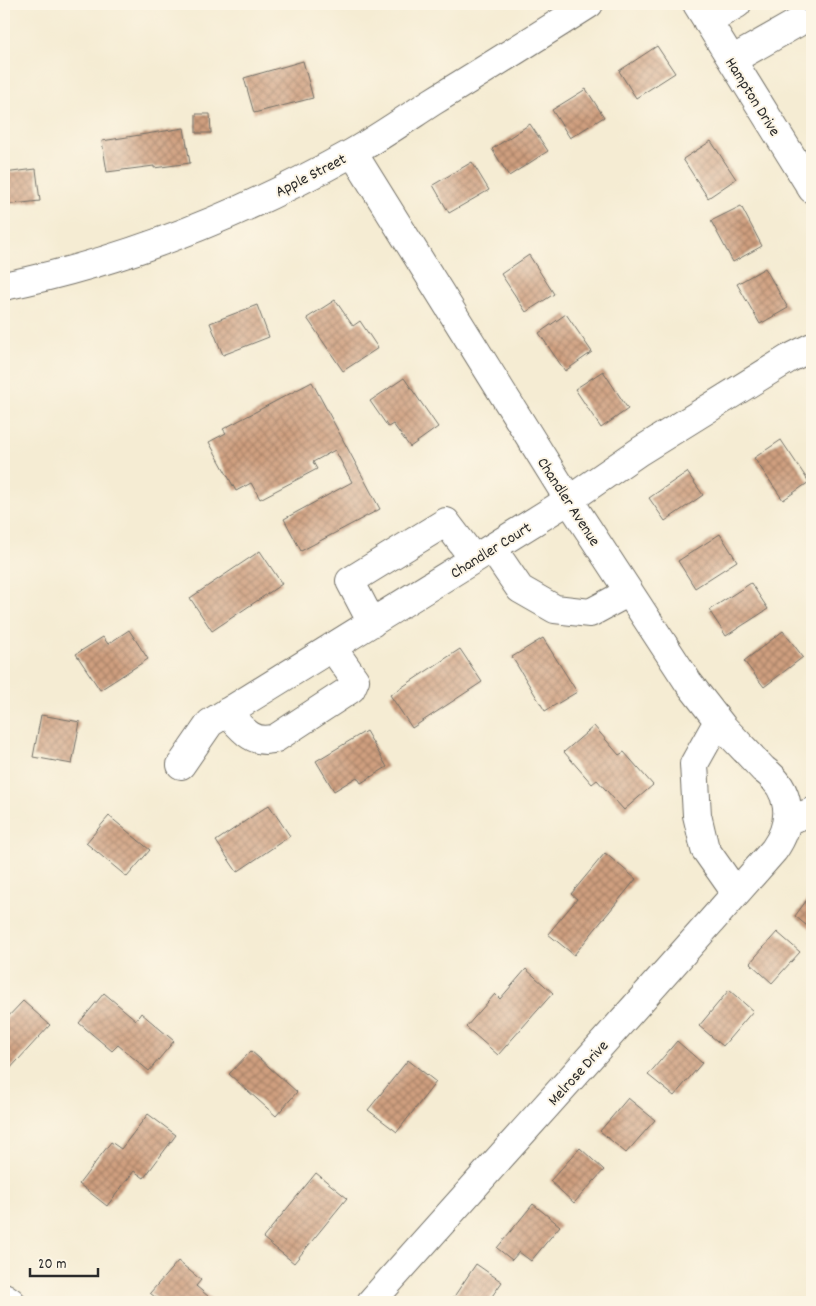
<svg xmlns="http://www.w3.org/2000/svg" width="816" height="1306" viewBox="0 0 816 1306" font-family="Dekko,sans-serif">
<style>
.building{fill:url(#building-cross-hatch)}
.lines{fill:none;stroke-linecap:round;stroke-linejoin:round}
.minor-casing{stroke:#726f66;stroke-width:30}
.minor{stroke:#fff;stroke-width:28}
.labels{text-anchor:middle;stroke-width:4;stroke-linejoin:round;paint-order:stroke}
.street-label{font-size:16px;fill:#2b2b2b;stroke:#fcf5e5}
</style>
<defs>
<pattern id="building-cross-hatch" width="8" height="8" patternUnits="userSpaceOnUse" patternTransform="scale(1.25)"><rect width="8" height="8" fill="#cf9f7f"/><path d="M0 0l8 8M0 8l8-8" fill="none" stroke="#a88268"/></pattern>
</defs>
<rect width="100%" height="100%" fill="#fcf5e5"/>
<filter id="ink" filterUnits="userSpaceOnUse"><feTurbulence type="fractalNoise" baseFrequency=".02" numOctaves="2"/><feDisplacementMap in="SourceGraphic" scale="10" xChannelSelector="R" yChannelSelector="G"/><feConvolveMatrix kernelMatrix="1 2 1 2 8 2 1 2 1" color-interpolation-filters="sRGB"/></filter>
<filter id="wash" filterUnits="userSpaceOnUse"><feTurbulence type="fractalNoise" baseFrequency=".0096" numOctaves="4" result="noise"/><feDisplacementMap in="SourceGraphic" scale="20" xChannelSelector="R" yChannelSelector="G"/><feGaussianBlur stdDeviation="1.12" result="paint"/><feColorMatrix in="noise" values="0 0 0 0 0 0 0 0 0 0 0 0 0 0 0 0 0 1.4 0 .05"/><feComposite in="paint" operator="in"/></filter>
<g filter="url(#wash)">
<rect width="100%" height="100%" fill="#f5ecd3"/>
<g id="blocks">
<path class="building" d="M 657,46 L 675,73 L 636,98 L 619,71 Z
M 303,61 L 313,98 L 254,113 L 244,78 Z
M 586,89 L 604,117 L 570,138 L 552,110 Z
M 196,114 L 210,114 L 211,133 L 196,133 Z
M 530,124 L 548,151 L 509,176 L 492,149 Z
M 184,128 L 190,163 L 154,168 L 154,166 L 107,172 L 102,141 Z
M 711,141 L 736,179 L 708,198 L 683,159 Z
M 472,162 L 489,190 L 449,213 L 433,185 Z
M 36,169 L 40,201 L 4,205 L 4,173 Z
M 741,206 L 762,246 L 733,262 L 711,221 Z
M 529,255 L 554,294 L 526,312 L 501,274 Z
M 765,268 L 788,308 L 760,324 L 737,284 Z
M 335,300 L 353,326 L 360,321 L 378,348 L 343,371 L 307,318 Z
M 257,305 L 269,337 L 223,355 L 210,323 Z
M 566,314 L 592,352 L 565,371 L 539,333 Z
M 603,371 L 628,409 L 601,428 L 575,389 Z
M 404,378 L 438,427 L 410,447 L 393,424 L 388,427 L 370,401 Z
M 312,382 L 380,509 L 301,551 L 284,519 L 352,482 L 335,450 L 313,462 L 317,469 L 260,499 L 251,483 L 236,491 L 209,442 L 226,433 L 223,429 Z
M 781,440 L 809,482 L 783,500 L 754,458 Z
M 687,472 L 703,495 L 665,521 L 649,498 Z
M 720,534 L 737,561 L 695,588 L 678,561 Z
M 260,551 L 282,584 L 212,631 L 190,598 Z
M 751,583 L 768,609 L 726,636 L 709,610 Z
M 129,630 L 148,659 L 100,690 L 76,654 L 103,637 L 108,644 Z
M 783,631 L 803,657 L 764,687 L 744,661 Z
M 543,638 L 577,692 L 545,711 L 512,657 Z
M 460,649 L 482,682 L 412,728 L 390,695 Z
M 41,715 L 80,722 L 72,764 L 33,757 Z
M 594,726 L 619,755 L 624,752 L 653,785 L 624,810 L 597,780 L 592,784 L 564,752 Z
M 366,731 L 387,767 L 361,783 L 357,777 L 334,791 L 316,761 Z
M 269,805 L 290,836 L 237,872 L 216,841 Z
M 109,816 L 150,850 L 127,877 L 86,843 Z
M 605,853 L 636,879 L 574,955 L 548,934 L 577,899 L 571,894 Z
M 812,893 L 812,930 L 795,916 Z
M 777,932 L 800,952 L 772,983 L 750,963 Z
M 526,969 L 553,993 L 498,1055 L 466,1027 L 495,994 L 500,999 Z
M 729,990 L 753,1011 L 723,1046 L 699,1026 Z
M 104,993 L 136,1020 L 141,1013 L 174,1041 L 149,1071 L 118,1045 L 112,1051 L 79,1023 Z
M 23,1001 L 50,1025 L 7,1072 L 4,1069 L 4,1021 Z
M 677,1041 L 702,1063 L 674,1096 L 648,1075 Z
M 251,1051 L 297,1092 L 276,1116 L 229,1074 Z
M 408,1060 L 436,1082 L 397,1132 L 368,1110 Z
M 628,1098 L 655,1120 L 626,1153 L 600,1131 Z
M 148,1114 L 176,1135 L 144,1178 L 134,1171 L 107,1206 L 79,1184 L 111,1142 L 121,1149 Z
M 580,1148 L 604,1170 L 574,1203 L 550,1181 Z
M 316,1173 L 347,1198 L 294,1263 L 263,1238 Z
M 533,1204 L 560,1226 L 531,1261 L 519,1252 L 512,1260 L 497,1248 Z
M 178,1261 L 201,1280 L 196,1286 L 215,1302 L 161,1302 L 150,1293 Z
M 476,1264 L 502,1282 L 488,1302 L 453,1302 L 451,1301 Z"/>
</g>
</g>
<g filter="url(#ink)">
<use href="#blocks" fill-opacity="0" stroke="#726f66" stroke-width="1"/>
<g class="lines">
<defs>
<path id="minor" d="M 697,4 L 812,189
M 707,21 L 737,4
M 732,60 L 797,23
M 353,153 L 569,500 L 688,682 L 723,727 L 763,769 C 792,790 794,822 774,850 C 641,1002 505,1151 371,1302
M 4,286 C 127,261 243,214 352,153 C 380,137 406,119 432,102 C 485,70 537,37 589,4
M 492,548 L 520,589 L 555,609 L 590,613 L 629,592
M 372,623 L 350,581 L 446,522 L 474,559
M 227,712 C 241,728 253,746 276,738 L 351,689 L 355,680 L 332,647
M 718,721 L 694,764 L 697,815 L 705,849 L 736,893
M 181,765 L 210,723 L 569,500 L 640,451 L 788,359 L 812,347
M 788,820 L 812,812
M 4,1297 L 11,1302"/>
</defs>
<use href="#minor" class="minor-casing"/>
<use href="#minor" class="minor"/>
</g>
</g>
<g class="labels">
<g class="street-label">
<text transform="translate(754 96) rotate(58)" y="6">Hampton Drive</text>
<text transform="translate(310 174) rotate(-27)" y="6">Apple Street</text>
<text transform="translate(570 501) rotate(57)" y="6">Chandler Avenue</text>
<text transform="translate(490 549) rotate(-32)" y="6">Chandler Court</text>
<text transform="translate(577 1072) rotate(-48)" y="6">Melrose Drive</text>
</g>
</g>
<rect width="816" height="1306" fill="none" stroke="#fcf5e5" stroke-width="20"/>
<path d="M30 1268v8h68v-8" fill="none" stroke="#2b2b2b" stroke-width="2.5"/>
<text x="38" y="1268" font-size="15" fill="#2b2b2b" stroke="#fcf5e5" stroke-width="4" paint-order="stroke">20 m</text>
</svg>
